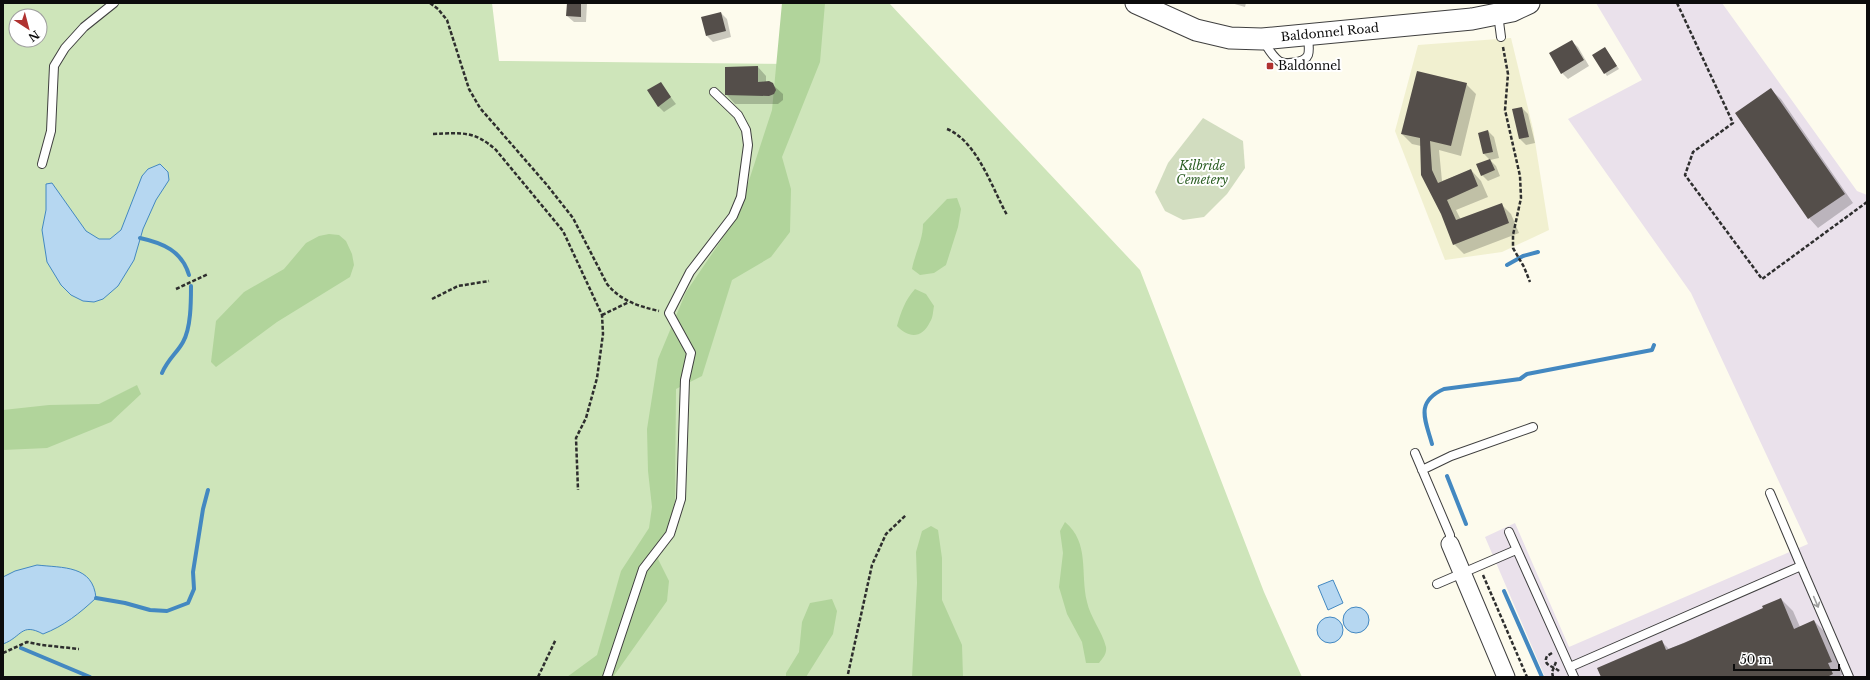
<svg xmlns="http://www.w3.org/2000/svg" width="1870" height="680" viewBox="0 0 1870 680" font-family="'Libre Baskerville',serif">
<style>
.industrial{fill:#eae1eb}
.farmland{fill:#f1f0d0}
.green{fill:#cee5ba;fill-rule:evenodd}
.forest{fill:#b1d49b}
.cemetery{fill:#d2ddc0}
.water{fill:#b6d7f1;stroke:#4388c1}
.shadow{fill:#0003}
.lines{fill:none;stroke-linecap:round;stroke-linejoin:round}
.stream{stroke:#4388c1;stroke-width:4}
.building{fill:#544e4a}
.service-casing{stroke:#3f3f3f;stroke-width:10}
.minor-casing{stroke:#3f3f3f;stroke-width:19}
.tertiary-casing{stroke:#3f3f3f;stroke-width:23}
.path{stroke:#2e2e2e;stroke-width:2.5;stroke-dasharray:4 2;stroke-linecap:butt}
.service{stroke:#fff;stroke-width:8}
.minor{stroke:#fff;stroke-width:17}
.tertiary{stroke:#fff;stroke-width:21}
.oneway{stroke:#9e9e9e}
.poi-dot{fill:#b03230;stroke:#fff;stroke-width:1.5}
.labels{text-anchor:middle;stroke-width:4;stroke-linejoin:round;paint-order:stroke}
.street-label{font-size:12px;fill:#0c0c0c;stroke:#fff}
.poi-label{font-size:12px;fill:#0c0c0c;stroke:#fff;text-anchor:start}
.park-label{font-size:12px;font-style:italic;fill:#2b5e23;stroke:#fff}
</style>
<rect width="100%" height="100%" fill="#fdfbed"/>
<path class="industrial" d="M 1596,3 L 1722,3 L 1857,191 L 1867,195 L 1867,677 L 1545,677 L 1485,537 L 1515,523 L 1569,647 L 1808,544 L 1691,293 L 1568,119 L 1642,80 Z"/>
<path class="farmland" d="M 1511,38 L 1533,129 L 1549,230 L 1502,252 L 1445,260 L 1395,131 L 1418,45 Z"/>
<path class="green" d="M 3,3 L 492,3 L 499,61 L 799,64 L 802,3 L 889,3 L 1140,270 L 1264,592 L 1302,677 L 3,677 ZM 16,16 L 40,16 L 40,40 L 16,40 Z"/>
<path class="forest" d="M 782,3 L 825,3 L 820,62 L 782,157 L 791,189 L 790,232 L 771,257 L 732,280 L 702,376 L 676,389 L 675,501 L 667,532 L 658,559 L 669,581 L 667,601 L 613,677 L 567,677 L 597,655 L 621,571 L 649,528 L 652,507 L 648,471 L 647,429 L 658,359 L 686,292 L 737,217 L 772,110 Z
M 957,198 L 961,209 L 958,227 L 946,265 L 934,273 L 920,275 L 912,269 C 915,253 923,240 923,224 L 947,199 Z
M 329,234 L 339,235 L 346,241 L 352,254 L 354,265 L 350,277 L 277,322 L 216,367 L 211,362 L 216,321 L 244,292 L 284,269 L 306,243 L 319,236 Z
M 915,289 L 926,294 L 934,306 C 933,311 933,318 930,322 C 922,339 908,338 897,326 C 901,312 905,300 915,289 Z
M 137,385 L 141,394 L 111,422 L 47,448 L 3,450 L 3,410 L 49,405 L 99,404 Z
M 1065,522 C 1090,543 1080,572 1087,602 C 1090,617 1102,631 1106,647 C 1107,654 1103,658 1099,663 L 1086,663 L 1082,642 L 1067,614 L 1059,587 L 1063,553 L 1060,531 Z
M 931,526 L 938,530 L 942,558 L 942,600 L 962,645 L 963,677 L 912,677 L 917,583 L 916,552 L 922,531 Z
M 832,599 L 837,611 L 833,634 L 806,677 L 786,677 L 786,673 L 799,652 L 802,622 L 810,603 Z"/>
<path class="cemetery" d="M 1203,118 L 1243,141 L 1245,168 L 1227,194 L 1204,217 L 1183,220 L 1165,211 L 1155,192 L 1168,163 Z"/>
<path class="water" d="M 160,164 L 168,172 L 169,180 L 156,200 L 143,229 L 134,260 L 118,286 L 103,299 L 94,302 L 83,301 L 71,295 L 61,285 L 47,262 L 42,230 L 46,210 L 46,184 L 52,183 L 86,231 L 99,239 L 110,239 L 121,230 L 142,176 L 148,169 Z
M 37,565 C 63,568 93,565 96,598 C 80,613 64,626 43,634 C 21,622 22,637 3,644 L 3,577 L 15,571 Z
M 1333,580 L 1343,603 L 1328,610 L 1318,586 Z
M1343 620a13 13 0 1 1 26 0a13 13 0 1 1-26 0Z
M1317 630a13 13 0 1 1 26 0a13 13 0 1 1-26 0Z"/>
<path class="shadow" d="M 568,3 L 587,3 L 586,22 L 574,22 L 567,16 Z
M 1231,3 L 1246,3 L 1245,7 Z
M 721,13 L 727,19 L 731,37 L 713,42 L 707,36 Z
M 1571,41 L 1578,47 L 1589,66 L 1568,79 L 1562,73 Z
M 1607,51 L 1619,69 L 1607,76 L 1593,55 Z
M 758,67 L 766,76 L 766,82 L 774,86 L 783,94 L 783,100 L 778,104 L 735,104 L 727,95 L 726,68 Z
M 660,83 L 676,104 L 664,112 L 658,106 Z
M 1466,84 L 1476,94 L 1461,156 L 1439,150 L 1442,181 L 1471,170 L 1481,181 L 1488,197 L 1456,210 L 1461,220 L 1501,204 L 1511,214 L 1519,233 L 1464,254 L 1454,244 L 1421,146 L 1412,144 L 1402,134 Z
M 1771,90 L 1781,99 L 1853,203 L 1818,228 L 1809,218 L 1736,114 Z
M 1522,108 L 1528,114 L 1535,143 L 1526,145 L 1520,139 Z
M 1488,131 L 1494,137 L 1499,158 L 1490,160 L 1496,166 L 1500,176 L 1488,181 L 1482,175 L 1490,160 L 1484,154 Z
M 1781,599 L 1793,611 L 1800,627 L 1814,621 L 1826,633 L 1844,674 L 1840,676 L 1840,677 L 1602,677 L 1661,641 L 1669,649 L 1764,609 Z"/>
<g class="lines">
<path class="stream" d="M 140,238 C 163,243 182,251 189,275
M 1507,265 L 1523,256 L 1538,252
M 162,373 C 168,359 177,353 183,342 C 191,328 191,302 191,286
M 1432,444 C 1425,419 1415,402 1444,389 L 1520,379 L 1527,374 L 1652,350 L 1654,345
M 1447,476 L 1466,524
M 1504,591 L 1542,677
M 96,598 L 125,603 L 150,610 L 167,611 L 188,603 L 194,589 L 193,572 L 203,509 L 208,490
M 21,648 L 90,677"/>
</g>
<path class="building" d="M 567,3 L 581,3 L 581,17 L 566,16 Z
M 721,12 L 726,31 L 706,36 L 701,17 Z
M 1572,40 L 1584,60 L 1561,74 L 1549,53 Z
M 1605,47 L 1617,66 L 1604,74 L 1592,55 Z
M 758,66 L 758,82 L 769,81 L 773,83 L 776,90 L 774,94 L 769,96 L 725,95 L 725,67 Z
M 1417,71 L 1467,83 L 1451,146 L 1430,141 L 1432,170 L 1438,183 L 1471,169 L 1478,186 L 1447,200 L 1456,220 L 1502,203 L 1509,223 L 1453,245 L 1441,214 L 1421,175 L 1420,138 L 1401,134 Z
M 661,82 L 671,97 L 658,107 L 647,90 Z
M 1771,88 L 1845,194 L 1808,219 L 1735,113 Z
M 1522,107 L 1529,137 L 1519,139 L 1512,109 Z
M 1488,130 L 1493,152 L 1483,154 L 1478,133 Z
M 1490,159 L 1495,170 L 1481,176 L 1476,164 Z
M 1781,598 L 1794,629 L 1814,620 L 1832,662 L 1828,663 L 1833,674 L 1827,677 L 1601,677 L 1597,668 L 1662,640 L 1666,650 L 1684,643 L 1763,608 L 1762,606 Z"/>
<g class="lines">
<defs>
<path id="service" d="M 1498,14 L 1501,37
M 1263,40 C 1267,47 1272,56 1279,61 C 1284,65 1305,63 1308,55 C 1310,50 1308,41 1308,36
M 42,164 L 51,131 L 54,66 L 65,48 L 84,27 L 114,3
M 1415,453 L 1450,535 L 1450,544
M 1422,470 L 1451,456 L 1533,427
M 1509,532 L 1574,677
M 1801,566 L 1849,677
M 1437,584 L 1516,550
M 1570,667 L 1801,566 L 1770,493
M 607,677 L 643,569 L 670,534 L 681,499 L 685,380 L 691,353 L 669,313 L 690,272 L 733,216 L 741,197 L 748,145 L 746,130 L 738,115 L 714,92"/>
<path id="minor" d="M 1450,544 L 1506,677"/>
<g id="tertiary">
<path id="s1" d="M 1136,3 L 1196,30 L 1230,38 L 1262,39 L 1472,19 L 1512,11 L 1529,3"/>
</g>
</defs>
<use href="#service" class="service-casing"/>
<use href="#minor" class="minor-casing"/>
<use href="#tertiary" class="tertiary-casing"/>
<path class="path" d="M 430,3 L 438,9 L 447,20 L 469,89 L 480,108 L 547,185 L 573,218 L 607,284 C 621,301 638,306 659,311
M 1677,3 L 1733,123 L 1693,152 L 1685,175 L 1762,279 L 1867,202
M 1503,47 L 1508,74 L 1505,110 L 1520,176 L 1521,198 L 1513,235 L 1513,248 L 1524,267 L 1530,282
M 947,129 C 977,141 992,188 1007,215
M 433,134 C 461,133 474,130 496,150 L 563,231 L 602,315 L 603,334 L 597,378 L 586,418 L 576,438 L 578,490
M 176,289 L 208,274
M 432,299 L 458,286 L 489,281
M 602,315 L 629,302
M 1483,575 L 1527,677
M 3,653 L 27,642 L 42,645 L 79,649
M 1552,653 L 1547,656 C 1542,666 1554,666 1559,671
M 848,674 L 872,565 L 886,534 L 906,515
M 538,677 L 556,639
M 1553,677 L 1552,672 L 1556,662"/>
<use href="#service" class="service"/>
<use href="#minor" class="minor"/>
<use href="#tertiary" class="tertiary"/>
</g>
<defs><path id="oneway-shaft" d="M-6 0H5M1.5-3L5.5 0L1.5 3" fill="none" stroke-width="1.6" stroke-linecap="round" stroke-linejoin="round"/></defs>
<use class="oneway" href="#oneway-shaft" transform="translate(1816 602) rotate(67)"/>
<rect class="poi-dot" x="1266" y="62" width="8" height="8" rx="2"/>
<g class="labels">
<g class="street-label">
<text dy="4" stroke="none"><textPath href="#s1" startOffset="201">Baldonnel Road</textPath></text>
</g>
<g class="poi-label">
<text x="1278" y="70">Baldonnel</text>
</g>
<g class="park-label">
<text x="1202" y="170">Kilbride<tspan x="1202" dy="14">Cemetery</tspan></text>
</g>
</g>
<rect width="1870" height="680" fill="none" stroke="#0c0c0c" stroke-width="8"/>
<g transform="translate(28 28) rotate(144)"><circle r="19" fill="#ffffff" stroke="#9e9e9e"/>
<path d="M0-3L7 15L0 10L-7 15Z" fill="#b03230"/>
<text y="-6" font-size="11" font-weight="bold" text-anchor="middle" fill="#0c0c0c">N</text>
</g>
<path d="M1734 664v6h105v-6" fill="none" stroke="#0c0c0c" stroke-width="2"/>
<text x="1740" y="664" font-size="12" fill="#0c0c0c" stroke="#ffffff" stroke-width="3" paint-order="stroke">50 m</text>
</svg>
